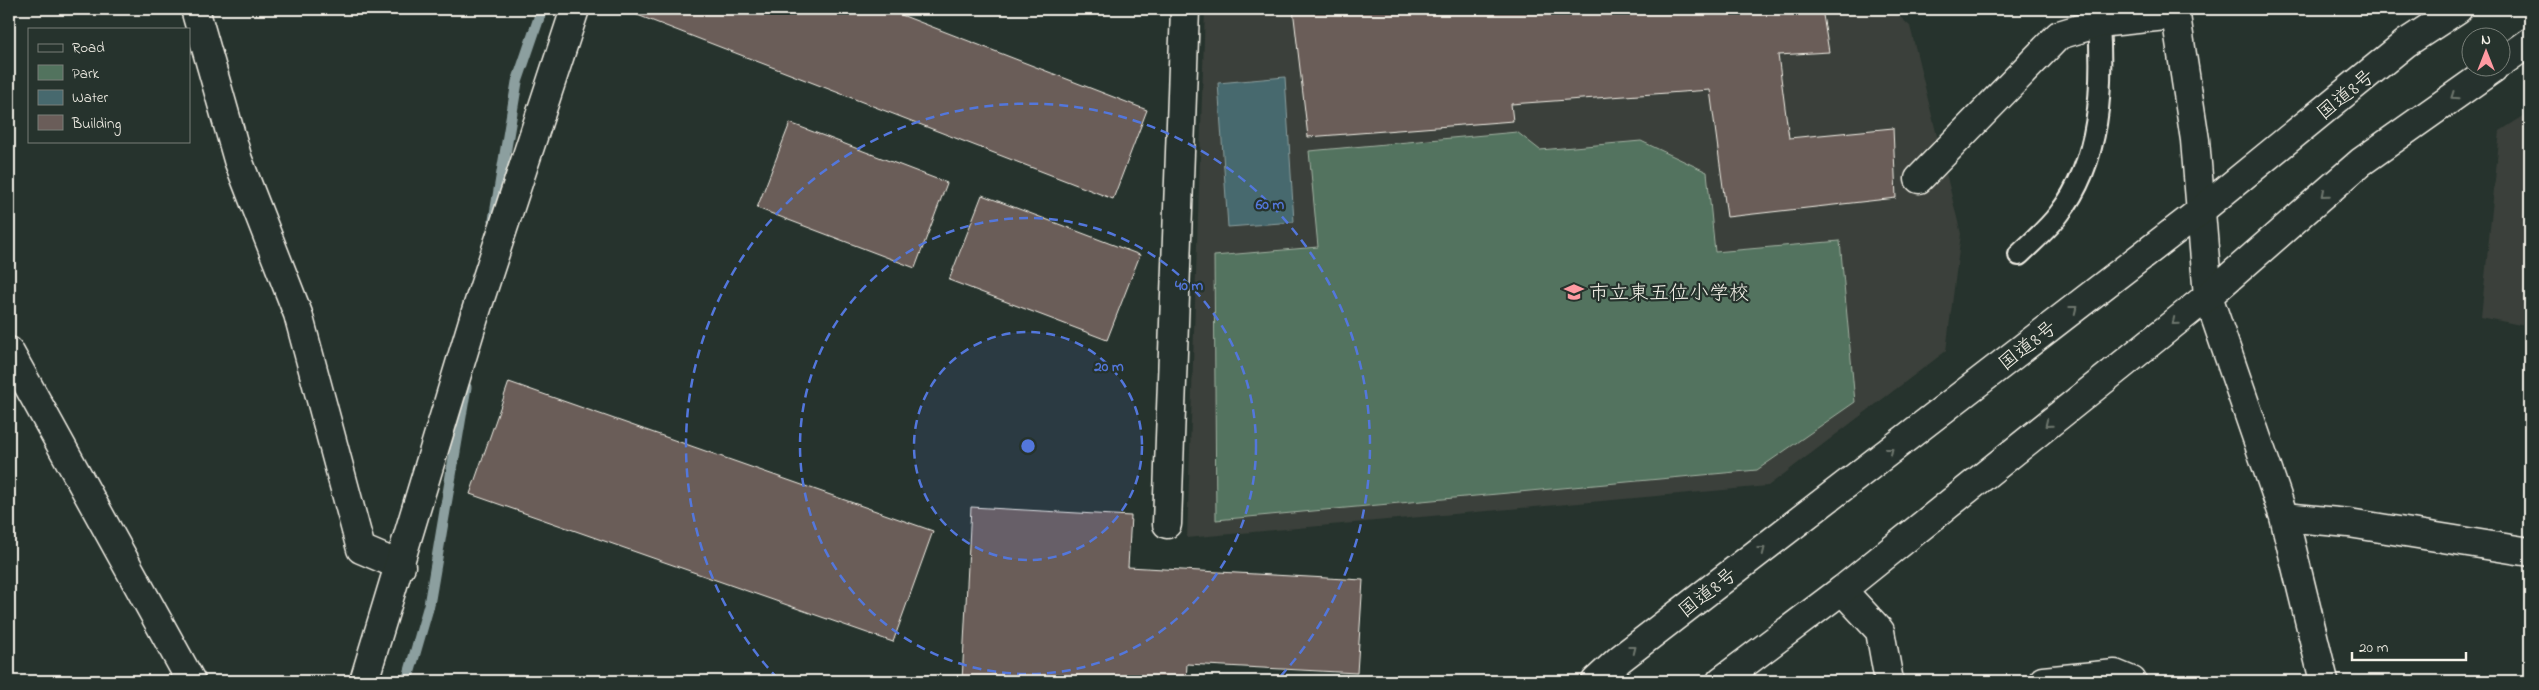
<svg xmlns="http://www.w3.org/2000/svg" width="2539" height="690" viewBox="0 0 2539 690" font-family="'Indie Flower','Klee One',sans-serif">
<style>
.built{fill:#3a403a}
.green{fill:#52735e;stroke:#a3b2a3}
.water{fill:#47696e;stroke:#8c9f9f}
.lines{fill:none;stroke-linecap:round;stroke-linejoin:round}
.stream{stroke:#8c9f9f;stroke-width:11}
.building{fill:#6a5d59;stroke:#f4f1e8}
.lane-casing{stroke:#f4f1e8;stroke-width:24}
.street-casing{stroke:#f4f1e8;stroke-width:31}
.secondary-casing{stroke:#f4f1e8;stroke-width:31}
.highway-casing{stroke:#f4f1e8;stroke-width:31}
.lane{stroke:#26332d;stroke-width:20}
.street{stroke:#26332d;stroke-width:28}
.secondary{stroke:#26332d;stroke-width:28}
.highway{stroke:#26332d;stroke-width:28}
.oneway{stroke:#6e766e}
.ring{fill:none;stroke:#5377dc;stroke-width:2.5;stroke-dasharray:9 6}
.labels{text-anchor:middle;stroke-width:4.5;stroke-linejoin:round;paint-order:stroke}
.street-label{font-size:20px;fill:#f4f1e8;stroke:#26332d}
.poi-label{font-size:20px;fill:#f4f1e8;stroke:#26332d;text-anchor:start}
.centre{fill:#5377dc;stroke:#26332d;stroke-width:2.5}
.ring-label{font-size:15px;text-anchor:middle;font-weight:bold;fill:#5377dc;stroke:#26332d;stroke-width:4.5;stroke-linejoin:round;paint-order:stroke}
</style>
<rect width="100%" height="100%" fill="#26332d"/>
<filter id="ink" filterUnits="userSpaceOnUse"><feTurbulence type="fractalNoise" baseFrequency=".02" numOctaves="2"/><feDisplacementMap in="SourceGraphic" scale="10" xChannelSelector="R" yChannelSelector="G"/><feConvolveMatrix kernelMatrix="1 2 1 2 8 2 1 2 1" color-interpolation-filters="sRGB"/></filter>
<g filter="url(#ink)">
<path class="built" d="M 1205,9 L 1891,9 L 1910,26 L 1961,234 L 1946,351 L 1768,486 L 1187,538 Z
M 2530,112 L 2530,327 L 2481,317 L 2500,131 Z"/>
<path class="green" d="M 1517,132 L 1540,150 L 1641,141 L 1707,172 L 1715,252 L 1840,241 L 1855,402 L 1757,470 L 1216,520 L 1214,256 L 1318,247 L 1309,151 Z"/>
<path class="water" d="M 1285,77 L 1294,222 L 1228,227 L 1218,83 Z"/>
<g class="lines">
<path class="stream" d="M 494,220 L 517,82 L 542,9
M 407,681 L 429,605 L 466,387"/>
</g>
<path class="building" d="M 628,9 L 886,9 L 1147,110 L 1113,199 L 627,11 Z
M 1293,9 L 1822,9 L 1829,52 L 1778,55 L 1789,138 L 1893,128 L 1896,198 L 1727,217 L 1710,90 L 1511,104 L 1513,121 L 1308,137 Z
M 790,123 L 947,183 L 915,268 L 757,208 Z
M 982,195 L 1140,255 L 1107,340 L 949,280 Z
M 509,382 L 933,531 L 893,642 L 470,494 Z
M 971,507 L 1131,516 L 1128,567 L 1363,580 L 1357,673 L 1187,664 L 1186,681 L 962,681 Z"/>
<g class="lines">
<defs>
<path id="lane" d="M 2019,255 C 2032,242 2048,229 2059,214 C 2101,160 2103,87 2099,23"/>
<path id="street" d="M 195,9 L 238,160 L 298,314 L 361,549 L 401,566
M 2175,9 L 2195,140 L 2208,296 L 2284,517 L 2324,681
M 1919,179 L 2059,35 L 2099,23 L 2175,15
M 9,351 L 191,681
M 2284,517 L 2349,523 L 2530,552
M 1167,524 L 1185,9
M 1842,590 L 1880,631 L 1889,681
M 2043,681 L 2115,674 L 2132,681"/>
<path id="secondary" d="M 364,681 L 476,311 L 575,9"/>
<path id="highway" d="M 2502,62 L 2530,42
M 1596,681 L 1620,659 L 2199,212 L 2406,43 L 2458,9
M 1721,681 L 1842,590 L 2208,296 L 2361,162 L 2494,68"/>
</defs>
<use href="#lane" class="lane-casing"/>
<use href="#street" class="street-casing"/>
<use href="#secondary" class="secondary-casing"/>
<use href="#highway" class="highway-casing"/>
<use href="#lane" class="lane"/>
<use href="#street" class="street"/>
<use href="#secondary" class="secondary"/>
<use href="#highway" class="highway"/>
</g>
<defs><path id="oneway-chevron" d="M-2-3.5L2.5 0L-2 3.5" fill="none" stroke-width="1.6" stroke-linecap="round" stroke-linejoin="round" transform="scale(1.25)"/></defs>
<g class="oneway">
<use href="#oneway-chevron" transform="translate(2454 96) rotate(145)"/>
<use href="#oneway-chevron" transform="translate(2325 194) rotate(139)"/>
<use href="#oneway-chevron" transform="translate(2074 309) rotate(-38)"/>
<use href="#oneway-chevron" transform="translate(2175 322) rotate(141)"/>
<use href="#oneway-chevron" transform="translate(2048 424) rotate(141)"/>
<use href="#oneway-chevron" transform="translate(1890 451) rotate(-38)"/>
<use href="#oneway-chevron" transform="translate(1762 550) rotate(-38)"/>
<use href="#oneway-chevron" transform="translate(1633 649) rotate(-38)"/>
</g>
</g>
<circle cx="1028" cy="446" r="114" fill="#5377dc" fill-opacity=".12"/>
<g class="ring">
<circle cx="1028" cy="446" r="114"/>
<circle cx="1028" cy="446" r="228"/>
<path d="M778 679A342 342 0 1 1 1278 679"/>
</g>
<defs>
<symbol id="school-bare" viewBox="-9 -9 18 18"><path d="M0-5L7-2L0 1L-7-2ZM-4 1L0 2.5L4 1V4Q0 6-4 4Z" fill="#ff9aa2" stroke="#26332d" stroke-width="2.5" paint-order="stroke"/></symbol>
</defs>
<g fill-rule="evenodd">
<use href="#school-bare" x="1560" y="278" width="28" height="28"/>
</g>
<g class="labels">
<g class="street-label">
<text transform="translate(2345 94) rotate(-39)" y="7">国道8号</text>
<text transform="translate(2027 345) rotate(-38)" y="7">国道8号</text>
<text transform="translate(1707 592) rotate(-38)" y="7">国道8号</text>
</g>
<g class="poi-label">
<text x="1589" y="299">市立東五位小学校</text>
</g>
</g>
<circle cx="1028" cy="446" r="8" class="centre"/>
<g class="ring-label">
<text x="1270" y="209">60 m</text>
<text x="1189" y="290">40 m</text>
<text x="1109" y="371">20 m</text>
</g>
<rect width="2539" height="690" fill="none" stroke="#26332d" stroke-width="30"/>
<rect x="15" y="15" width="2509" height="660" fill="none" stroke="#f4f1e8" stroke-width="2" filter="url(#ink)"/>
<rect x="28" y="28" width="162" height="115" fill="#26332d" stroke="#787f78"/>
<rect x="38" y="44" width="25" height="8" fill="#26332d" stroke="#787f78"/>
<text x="72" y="52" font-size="15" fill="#f4f1e8">Road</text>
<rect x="38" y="65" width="25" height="15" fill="#52735e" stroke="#787f78"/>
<text x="72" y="78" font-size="15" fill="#f4f1e8">Park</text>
<rect x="38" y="90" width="25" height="15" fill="#47696e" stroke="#787f78"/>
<text x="72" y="102" font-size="15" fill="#f4f1e8">Water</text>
<rect x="38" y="115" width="25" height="15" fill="#6a5d59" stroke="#787f78"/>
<text x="72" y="128" font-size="15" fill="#f4f1e8">Building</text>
<g transform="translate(2486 52)"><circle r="24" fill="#26332d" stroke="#787f78"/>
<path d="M0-4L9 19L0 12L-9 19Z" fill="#ff9aa2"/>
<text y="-8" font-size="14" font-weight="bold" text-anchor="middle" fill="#f4f1e8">N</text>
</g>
<path d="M2352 652v8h114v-8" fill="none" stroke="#f4f1e8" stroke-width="2.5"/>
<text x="2359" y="652" font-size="15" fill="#f4f1e8" stroke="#26332d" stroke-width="4" paint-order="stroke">20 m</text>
</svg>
